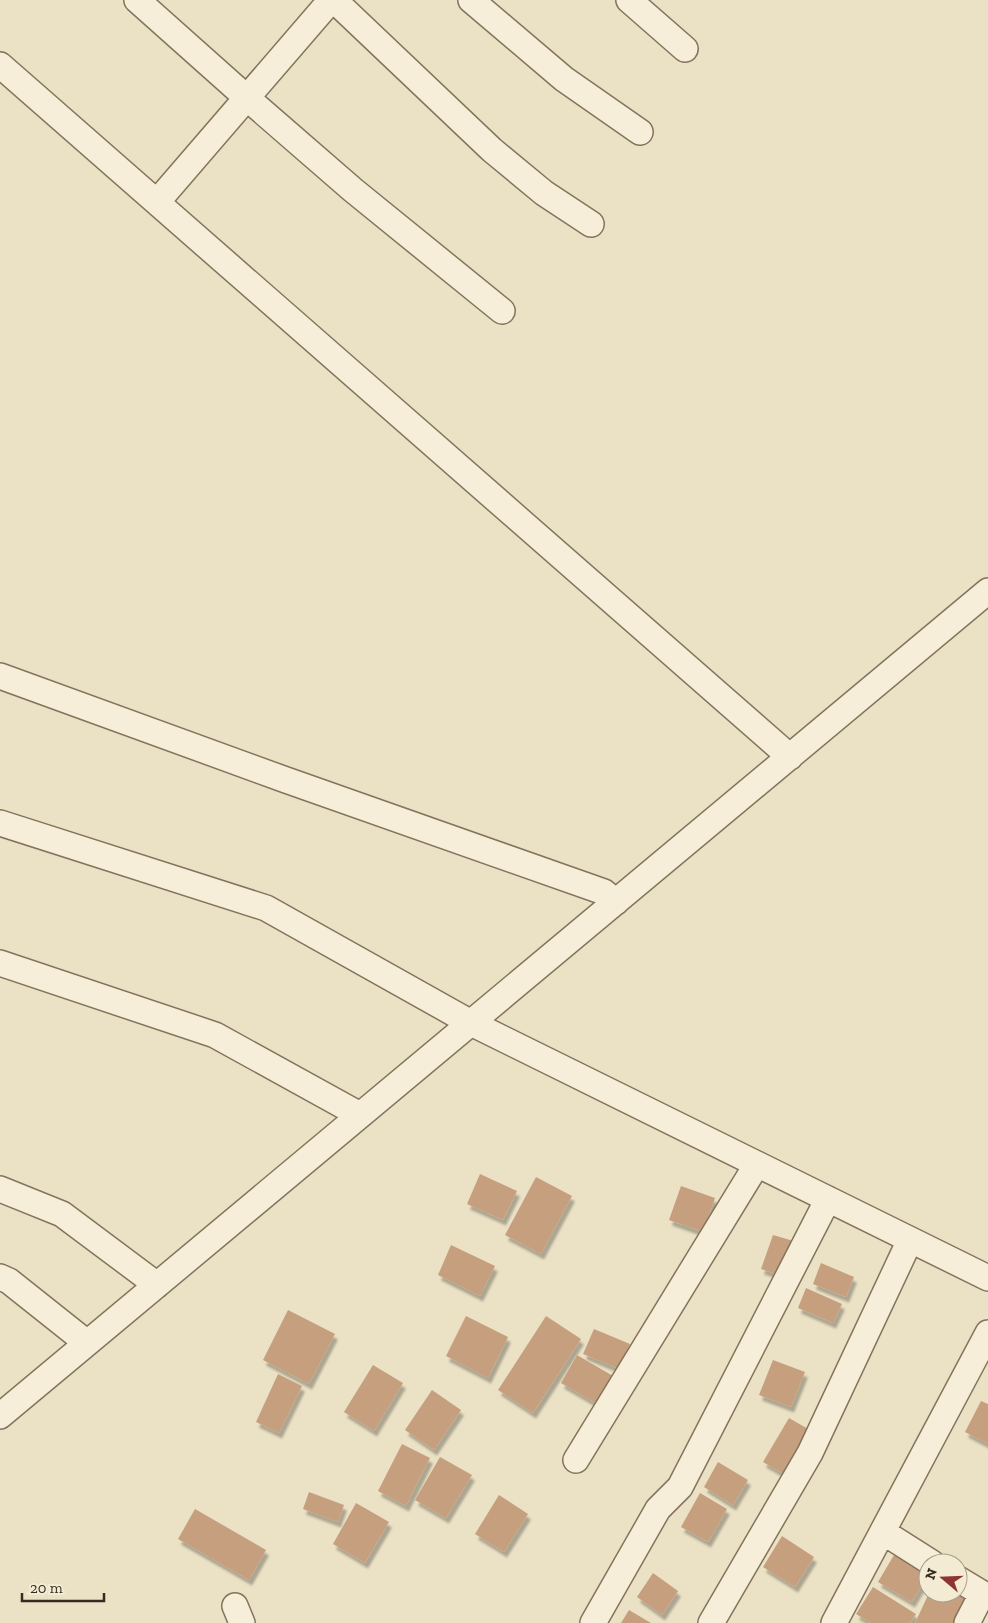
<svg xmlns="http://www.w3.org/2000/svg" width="988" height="1623" viewBox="0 0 988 1623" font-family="'Zilla Slab',serif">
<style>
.building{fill:#c69f7e;filter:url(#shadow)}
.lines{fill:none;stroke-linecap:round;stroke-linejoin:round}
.street-casing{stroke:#84735d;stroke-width:28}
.street{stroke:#f6eed8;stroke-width:25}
</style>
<defs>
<filter id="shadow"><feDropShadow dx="3" dy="5.5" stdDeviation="1" flood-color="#0004"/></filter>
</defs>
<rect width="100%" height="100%" fill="#ebe1c5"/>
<path class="building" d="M 480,1174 L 517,1191 L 503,1220 L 467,1204 Z
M 536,1177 L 572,1196 L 541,1254 L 505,1235 Z
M 681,1186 L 715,1198 L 703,1232 L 669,1220 Z
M 773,1235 L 797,1242 L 786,1277 L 761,1269 Z
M 451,1245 L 495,1266 L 480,1296 L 438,1275 Z
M 821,1263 L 854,1277 L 846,1297 L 813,1284 Z
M 806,1288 L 842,1304 L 833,1323 L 798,1308 Z
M 288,1310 L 335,1334 L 309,1384 L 263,1360 Z
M 466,1316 L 508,1337 L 488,1378 L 446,1356 Z
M 546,1316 L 581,1339 L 533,1413 L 498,1390 Z
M 594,1329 L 630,1344 L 619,1369 L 583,1354 Z
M 577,1355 L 613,1376 L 597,1404 L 561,1383 Z
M 773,1360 L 805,1372 L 791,1407 L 759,1395 Z
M 373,1365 L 403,1383 L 374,1431 L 344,1412 Z
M 278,1374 L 302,1386 L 279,1433 L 256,1422 Z
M 432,1390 L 461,1410 L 434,1450 L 405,1430 Z
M 981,1401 L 988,1404 L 988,1444 L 965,1432 Z
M 789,1418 L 815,1433 L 789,1477 L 763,1462 Z
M 402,1444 L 430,1458 L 406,1506 L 378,1491 Z
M 440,1457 L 472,1475 L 446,1518 L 415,1500 Z
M 718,1462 L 748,1480 L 733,1505 L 704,1487 Z
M 309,1492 L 344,1505 L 338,1522 L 303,1509 Z
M 700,1493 L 727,1509 L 708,1542 L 681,1527 Z
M 499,1495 L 528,1514 L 504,1552 L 475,1534 Z
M 356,1503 L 389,1522 L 365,1563 L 333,1544 Z
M 195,1509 L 266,1550 L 249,1580 L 178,1539 Z
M 782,1536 L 814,1557 L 795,1587 L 763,1567 Z
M 894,1555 L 928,1575 L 912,1602 L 878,1582 Z
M 653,1573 L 678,1591 L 662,1615 L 637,1597 Z
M 873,1587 L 916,1614 L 910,1623 L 871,1623 L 856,1614 Z
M 929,1593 L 953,1593 L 966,1599 L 955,1623 L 915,1623 Z
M 629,1610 L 651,1623 L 621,1623 Z"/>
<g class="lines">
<defs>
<path id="street" d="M 137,0 L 247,98 L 353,190 L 502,311
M 334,0 L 492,150 L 544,193 L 591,224
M 471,0 L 564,79 L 640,132
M 629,0 L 685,49
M 0,65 L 790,757
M 157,202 L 331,0
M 0,676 L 286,780 L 604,892 L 616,902
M 0,823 L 266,908 L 471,1023 L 988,1278
M 0,963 L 215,1035 L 360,1115
M 0,1189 L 62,1214 L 157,1285
M 0,1277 L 9,1281 L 87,1343
M 0,1416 L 988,591
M 576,1460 L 757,1164
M 883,1532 L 932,1563
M 958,1579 L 988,1597
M 235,1606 L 242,1623
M 593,1623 L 658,1509 L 680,1487 L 828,1199
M 711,1623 L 810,1453 L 910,1240
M 834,1623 L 988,1333
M 967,1623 L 982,1594"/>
</defs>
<use href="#street" class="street-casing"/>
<use href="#street" class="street"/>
</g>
<g transform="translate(943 1578) rotate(289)"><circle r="24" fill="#f3ebd4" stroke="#a79e8c"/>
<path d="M0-4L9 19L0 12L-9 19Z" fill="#8e3432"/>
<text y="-8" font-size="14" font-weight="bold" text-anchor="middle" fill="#352b1f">N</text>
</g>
<path d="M22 1593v8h82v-8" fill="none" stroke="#352b1f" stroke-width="2.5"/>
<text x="30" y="1593" font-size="15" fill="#352b1f" stroke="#f3ebd4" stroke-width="4" paint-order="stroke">20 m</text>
</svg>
